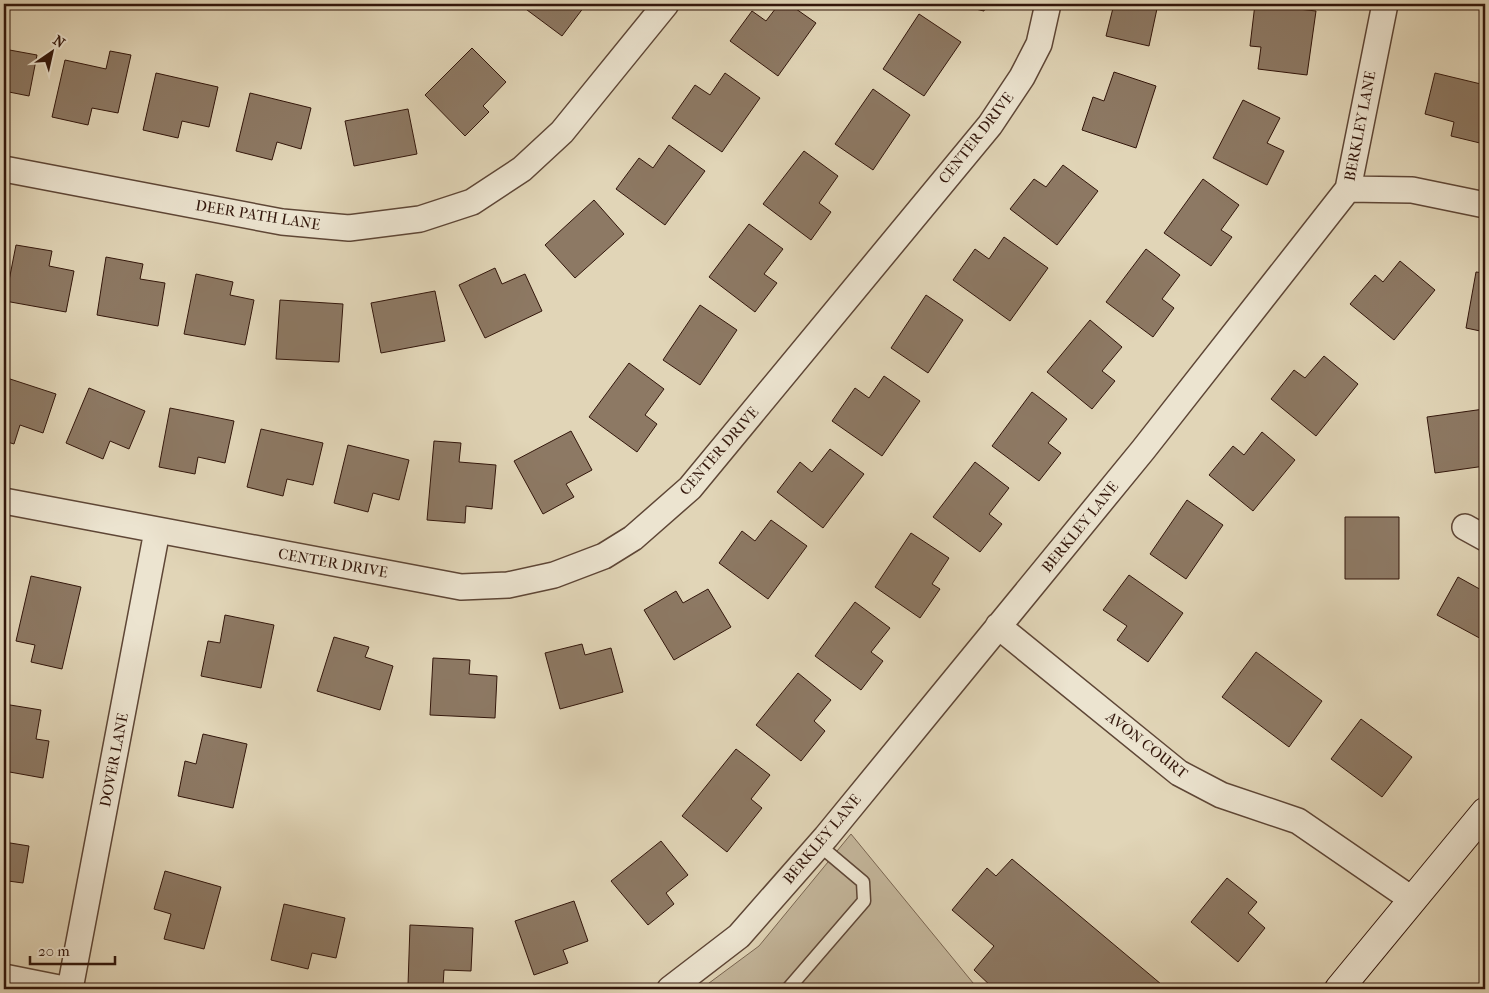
<svg xmlns="http://www.w3.org/2000/svg" width="1489" height="993" viewBox="0 0 1489 993" font-family="'IM FELL French Canon',serif">
<style>
.green{fill:#c3b59a;stroke:#7a6652}
.building{fill:#8d7964;stroke:#32160b}
.lines{fill:none;stroke-linecap:round;stroke-linejoin:round}
.service-casing{stroke:#5e4636;stroke-width:15}
.minor-casing{stroke:#5e4636;stroke-width:28}
.secondary-casing{stroke:#32160b;stroke-width:30}
.service{stroke:#ece4d0;stroke-width:12}
.minor{stroke:#ece4d0;stroke-width:25}
.secondary{stroke:#ece4d0;stroke-width:28}
.labels{text-anchor:middle;stroke-width:5;stroke-linejoin:round;paint-order:stroke}
.street-label{font-size:15px;fill:#32160b;stroke:#ece4d0}
</style>
<rect width="100%" height="100%" fill="#e1d5b7"/>
<filter id="stains"><feTurbulence type="fractalNoise" baseFrequency=".004" numOctaves="4"/><feColorMatrix values="0 0 0 0 .2 0 0 0 0 .09 0 0 0 0 .02 0 0 0 .5 -.17"/></filter>
<radialGradient id="worn" r=".72"><stop offset=".6" stop-color="#630" stop-opacity="0"/><stop offset="1" stop-color="#630" stop-opacity=".3"/></radialGradient>
<path class="green" d="M 851,834 L 978,989 L 701,989 L 759,946 Z"/>
<path class="building" d="M 519,4 L 579,4 L 584,7 L 562,36 Z
M 779,4 L 789,4 L 816,23 L 778,76 L 730,41 L 752,11 L 766,21 Z
M 954,4 L 986,4 L 984,11 Z
M 1114,4 L 1158,4 L 1149,46 L 1106,36 Z
M 1255,4 L 1316,11 L 1307,75 L 1258,69 L 1261,47 L 1250,46 Z
M 919,14 L 961,42 L 924,96 L 883,69 Z
M 472,48 L 506,82 L 483,106 L 489,112 L 465,136 L 425,95 Z
M 4,49 L 37,55 L 29,96 L 4,91 Z
M 110,51 L 131,55 L 118,113 L 92,108 L 88,125 L 52,117 L 65,60 L 106,69 Z
M 1114,72 L 1156,86 L 1136,148 L 1082,130 L 1093,97 L 1104,101 Z
M 156,73 L 218,87 L 209,127 L 182,121 L 178,138 L 143,130 Z
M 725,73 L 760,98 L 722,152 L 672,118 L 695,85 L 710,95 Z
M 1435,73 L 1485,85 L 1485,138 L 1484,144 L 1451,136 L 1454,122 L 1425,114 Z
M 873,89 L 910,115 L 873,170 L 835,144 Z
M 250,93 L 311,108 L 301,149 L 277,142 L 272,160 L 236,151 Z
M 1243,100 L 1280,118 L 1267,143 L 1284,151 L 1267,185 L 1213,158 Z
M 408,109 L 417,154 L 354,166 L 345,121 Z
M 669,145 L 705,171 L 665,225 L 616,189 L 639,158 L 653,168 Z
M 804,151 L 838,176 L 819,203 L 831,212 L 811,240 L 763,204 Z
M 1063,165 L 1098,191 L 1057,245 L 1010,209 L 1034,179 L 1046,187 Z
M 1203,179 L 1239,205 L 1221,230 L 1232,237 L 1211,266 L 1164,233 Z
M 594,200 L 624,234 L 575,278 L 545,245 Z
M 749,224 L 783,249 L 764,274 L 777,283 L 755,312 L 709,277 Z
M 1004,237 L 1048,268 L 1010,321 L 953,280 L 975,249 L 989,259 Z
M 16,245 L 52,251 L 49,266 L 74,271 L 66,312 L 5,301 Z
M 1146,249 L 1180,275 L 1162,299 L 1174,308 L 1153,337 L 1106,302 Z
M 106,257 L 143,264 L 140,279 L 165,283 L 158,326 L 97,315 Z
M 1400,261 L 1435,290 L 1394,340 L 1350,304 L 1375,275 L 1383,282 Z
M 495,268 L 502,284 L 525,274 L 542,311 L 485,338 L 459,285 Z
M 1476,272 L 1485,273 L 1485,332 L 1466,328 Z
M 196,274 L 233,282 L 230,295 L 254,300 L 245,345 L 184,334 Z
M 435,291 L 445,341 L 381,353 L 371,303 Z
M 926,295 L 963,320 L 928,373 L 891,348 Z
M 280,300 L 343,304 L 339,362 L 276,359 Z
M 700,305 L 737,330 L 700,385 L 663,360 Z
M 1090,320 L 1122,347 L 1102,371 L 1115,381 L 1092,409 L 1047,372 Z
M 1324,356 L 1358,384 L 1316,436 L 1271,399 L 1294,370 L 1305,378 Z
M 629,363 L 664,389 L 645,415 L 657,424 L 637,452 L 589,417 Z
M 884,376 L 920,401 L 882,456 L 832,421 L 855,388 L 869,398 Z
M 4,377 L 56,394 L 43,433 L 20,425 L 14,444 L 4,441 Z
M 89,388 L 145,411 L 129,449 L 110,441 L 103,459 L 66,443 Z
M 1032,392 L 1067,419 L 1048,443 L 1061,453 L 1039,481 L 992,446 Z
M 170,408 L 234,421 L 225,463 L 198,457 L 195,474 L 159,467 Z
M 1484,409 L 1485,466 L 1435,473 L 1427,417 Z
M 261,429 L 323,443 L 313,485 L 287,479 L 283,496 L 247,487 Z
M 571,431 L 592,470 L 566,484 L 574,497 L 543,514 L 514,461 Z
M 1262,432 L 1295,460 L 1253,511 L 1209,475 L 1233,446 L 1244,455 Z
M 434,441 L 461,443 L 459,462 L 496,465 L 492,509 L 466,506 L 465,523 L 427,520 Z
M 348,445 L 409,460 L 399,500 L 373,493 L 368,512 L 334,503 Z
M 830,449 L 864,474 L 823,528 L 777,492 L 800,462 L 812,472 Z
M 975,462 L 1009,488 L 989,514 L 1002,524 L 980,552 L 933,517 Z
M 1187,500 L 1223,525 L 1186,579 L 1150,554 Z
M 1345,517 L 1399,517 L 1399,579 L 1345,579 Z
M 771,520 L 807,546 L 768,599 L 719,563 L 742,531 L 755,541 Z
M 911,533 L 949,558 L 932,584 L 940,589 L 920,618 L 875,587 Z
M 1129,575 L 1183,613 L 1148,662 L 1117,640 L 1127,626 L 1103,610 Z
M 31,576 L 81,587 L 62,669 L 31,662 L 35,645 L 16,641 Z
M 1458,577 L 1485,592 L 1485,641 L 1437,615 Z
M 708,589 L 731,627 L 674,660 L 644,610 L 676,591 L 683,603 Z
M 855,602 L 890,628 L 871,652 L 883,661 L 861,690 L 815,656 Z
M 225,615 L 274,625 L 261,688 L 201,676 L 208,641 L 220,643 Z
M 334,637 L 369,647 L 365,657 L 393,666 L 380,710 L 317,691 Z
M 582,644 L 585,655 L 611,648 L 623,692 L 560,709 L 545,653 Z
M 1256,652 L 1322,701 L 1289,747 L 1222,697 Z
M 433,658 L 470,660 L 469,674 L 497,676 L 495,718 L 430,715 Z
M 798,673 L 831,700 L 814,721 L 825,731 L 801,761 L 756,725 Z
M 4,704 L 41,710 L 36,739 L 49,741 L 43,778 L 4,771 Z
M 1361,719 L 1412,757 L 1382,797 L 1331,759 Z
M 203,734 L 247,744 L 233,808 L 178,796 L 185,761 L 196,764 Z
M 736,749 L 770,775 L 751,799 L 762,808 L 727,852 L 682,816 Z
M 661,841 L 688,875 L 666,893 L 674,904 L 648,925 L 611,881 Z
M 4,842 L 29,846 L 23,883 L 8,881 L 4,907 Z
M 1012,859 L 1161,984 L 1156,989 L 994,989 L 974,970 L 994,946 L 952,910 L 987,868 L 996,876 Z
M 165,871 L 221,887 L 204,949 L 164,939 L 171,914 L 154,909 Z
M 1227,878 L 1257,902 L 1248,913 L 1265,928 L 1238,962 L 1191,922 Z
M 574,901 L 588,941 L 563,950 L 568,963 L 534,975 L 515,921 Z
M 284,904 L 345,918 L 336,958 L 312,953 L 308,969 L 271,960 Z
M 410,925 L 473,928 L 471,971 L 444,970 L 443,986 L 408,985 Z"/>
<g class="lines">
<defs>
<path id="service" d="M 788,989 L 864,901 L 863,882 L 819,845"/>
<path id="minor" d="M 4,169 L 282,222 L 349,228 L 420,219 L 472,202 L 522,169 L 562,132 L 666,4
M 1348,189 L 1412,190 L 1485,205
M 4,501 L 461,587 L 508,585 L 554,575 L 604,556 L 633,538 L 690,488 L 990,125 L 1022,77 L 1039,44 L 1048,4
M 1465,527 L 1485,538
M 998,626 L 1179,773 L 1221,795 L 1298,821 L 1413,900
M 4,977 L 64,989
M 70,989 L 157,531
M 670,989 L 739,936 L 826,837 L 1143,450 L 1348,189 L 1385,4"/>
<path id="secondary" d="M 1339,989 L 1485,812"/>
</defs>
<use href="#service" class="service-casing"/>
<use href="#minor" class="minor-casing"/>
<use href="#secondary" class="secondary-casing"/>
<use href="#service" class="service"/>
<use href="#minor" class="minor"/>
<use href="#secondary" class="secondary"/>
</g>
<g class="labels">
<g class="street-label">
<text transform="translate(1360 126) rotate(-79)" y="5">BERKLEY LANE</text>
<text transform="translate(976 138) rotate(-52)" y="5">CENTER DRIVE</text>
<text transform="translate(258 215) rotate(9)" y="5">DEER PATH LANE</text>
<text transform="translate(719 451) rotate(-49)" y="5">CENTER DRIVE</text>
<text transform="translate(1080 527) rotate(-51)" y="5">BERKLEY LANE</text>
<text transform="translate(333 563) rotate(10)" y="5">CENTER DRIVE</text>
<text transform="translate(1147 745) rotate(38)" y="5">AVON COURT</text>
<text transform="translate(114 760) rotate(-79)" y="5">DOVER LANE</text>
<text transform="translate(822 839) rotate(-50)" y="5">BERKLEY LANE</text>
</g>
</g>
<rect width="1489" height="993" fill="none" stroke="#e1d5b7" stroke-width="20"/>
<rect x="5" y="5" width="1479" height="983" fill="none" stroke="#32160b" stroke-width="2.5"/>
<rect x="10" y="10" width="1469" height="973" fill="none" stroke="#32160b"/>
<g transform="translate(52 52) rotate(34)" stroke="#ece4d0" stroke-width="4" paint-order="stroke">
<path d="M0-4L9 19L0 12L-9 19Z" fill="#32160b"/>
<text y="-8" font-size="14" font-weight="bold" text-anchor="middle" fill="#32160b">N</text>
</g>
<path d="M30 956v8h85v-8" fill="none" stroke="#32160b" stroke-width="2.5"/>
<text x="38" y="956" font-size="15" fill="#32160b" stroke="#ece4d0" stroke-width="4" paint-order="stroke">20 m</text>
<rect width="100%" height="100%" filter="url(#stains)"/>
<rect width="100%" height="100%" fill="url(#worn)"/>
</svg>
